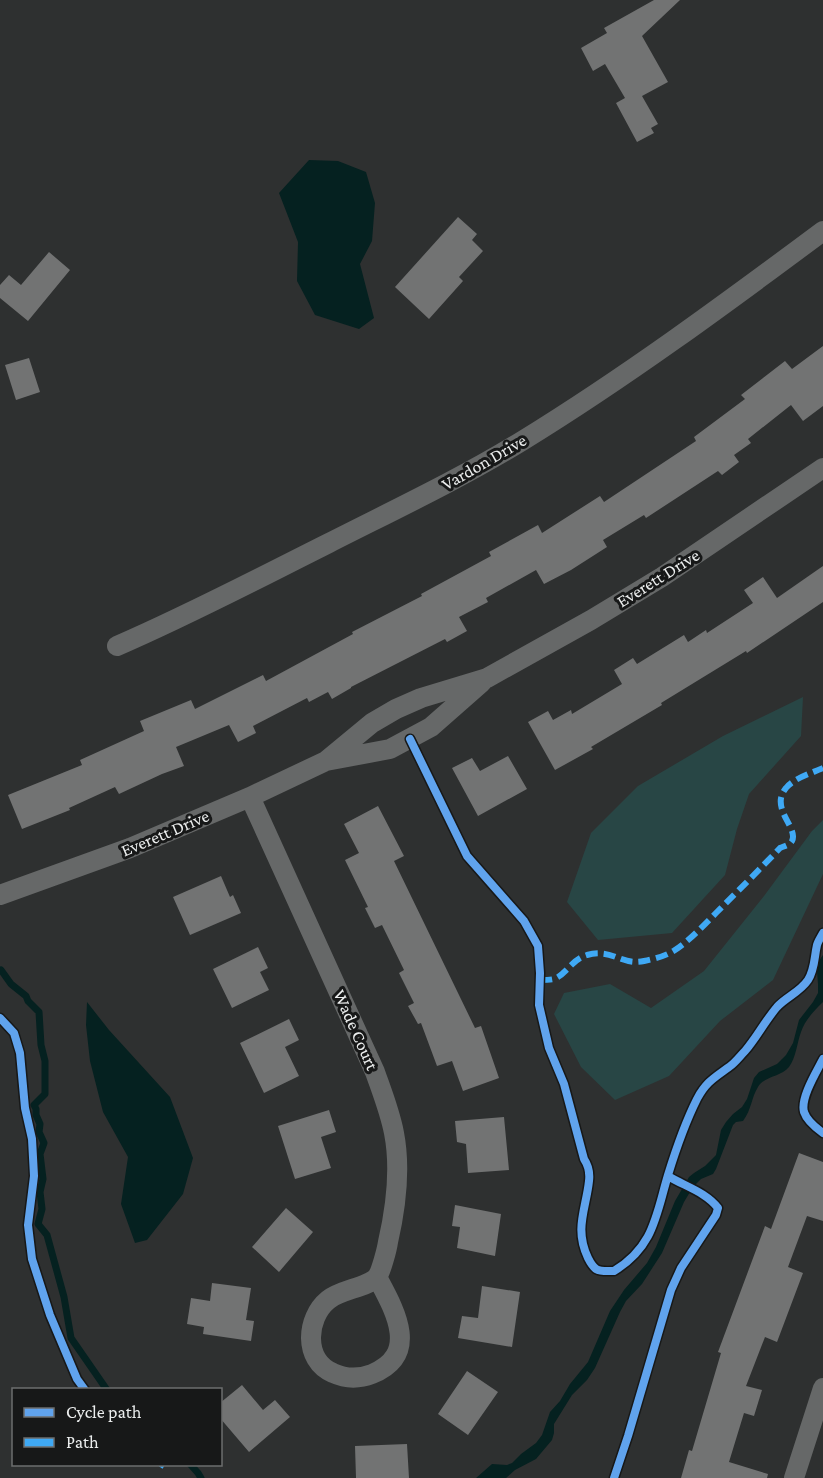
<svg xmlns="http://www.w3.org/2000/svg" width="823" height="1478" viewBox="0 0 823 1478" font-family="'Crimson Pro',serif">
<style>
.green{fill:#284645}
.water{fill:#052120}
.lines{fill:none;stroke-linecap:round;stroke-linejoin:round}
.stream{stroke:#052120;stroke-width:7}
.building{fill:#727373}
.street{stroke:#666868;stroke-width:20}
.quiet{stroke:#3fa9f5;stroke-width:6;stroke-dasharray:12 6;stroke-linecap:butt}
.cycleway-casing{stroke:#171818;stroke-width:11}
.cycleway{stroke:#60a3ed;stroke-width:8}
.labels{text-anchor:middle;stroke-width:6;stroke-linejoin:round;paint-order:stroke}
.street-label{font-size:18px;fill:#eceeee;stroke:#171818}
</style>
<rect width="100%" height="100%" fill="#2e3030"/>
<path class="green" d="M 803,697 L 801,736 L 749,794 L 737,829 L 725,875 L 672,933 L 598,940 L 567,902 L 591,833 L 638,786 L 723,736 Z
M 823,820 L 823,874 L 773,980 L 720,1021 L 669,1076 L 615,1100 L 581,1067 L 554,1014 L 564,993 L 610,984 L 651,1008 L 704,971 L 764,896 L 812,831 Z"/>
<path class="water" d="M 309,160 L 338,161 L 366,172 L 375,203 L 372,241 L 360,264 L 374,318 L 359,329 L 315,315 L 297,281 L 298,242 L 279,193 Z
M 823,955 L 823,1002 C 814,1011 805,1020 801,1032 C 797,1043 796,1058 789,1067 C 781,1077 764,1076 758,1087 C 751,1098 752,1109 743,1121 L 736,1122 L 733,1125 L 716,1169 L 713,1174 L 701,1179 L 693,1187 L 684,1202 L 662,1253 L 642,1284 L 626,1301 L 620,1312 L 595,1368 L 587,1380 L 572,1395 L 554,1424 L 554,1433 L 552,1440 L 536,1459 L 515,1470 L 506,1478 L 476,1478 L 492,1464 L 507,1465 L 512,1463 L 521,1454 L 536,1443 L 542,1435 L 550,1412 L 560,1401 L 570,1384 L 588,1362 L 610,1311 L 624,1290 L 647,1263 L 656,1247 L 675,1201 L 689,1177 L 694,1173 L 705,1166 L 716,1155 L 721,1130 L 726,1122 L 733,1114 L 742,1107 L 747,1099 L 754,1078 L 759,1072 L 777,1064 L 786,1055 L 793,1043 L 799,1020 L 813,1002 L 818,993 L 818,984 L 817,971 L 818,962 Z
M 87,1002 L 109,1030 L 170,1097 L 193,1158 L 183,1194 L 147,1240 L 135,1243 L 121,1204 L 128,1157 L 103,1112 L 90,1061 L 86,1025 Z"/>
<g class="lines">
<path class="stream" d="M 1,970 L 11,984 L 26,996 L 28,1001 L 39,1012 L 41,1045 L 45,1061 L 45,1094 L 34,1105 L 36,1109 L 36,1115 L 40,1124 L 39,1132 L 44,1143 L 40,1154 L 43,1179 L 40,1192 L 42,1209 L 38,1224 L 47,1235 L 64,1297 L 71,1338 L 107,1390
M 190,1464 L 198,1473 L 201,1478"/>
</g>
<path class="building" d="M 654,0 L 680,0 L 642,36 L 668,82 L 642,96 L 658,124 L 651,128 L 654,133 L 637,142 L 616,103 L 625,98 L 605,64 L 593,71 L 581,48 L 607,33 L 604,28 Z
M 458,217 L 477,234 L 472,240 L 483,251 L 459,277 L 463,281 L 429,319 L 395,287 Z
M 49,252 L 70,270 L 28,321 L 0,298 L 0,285 L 9,275 L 21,285 Z
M 823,346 L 823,406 L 803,421 L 791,405 L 748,439 L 751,443 L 734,455 L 739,462 L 722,475 L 718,471 L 646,518 L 644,515 L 603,540 L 607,547 L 571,570 L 544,584 L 536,570 L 486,598 L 488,602 L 459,617 L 467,631 L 447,642 L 445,639 L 351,687 L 351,688 L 332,699 L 328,692 L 309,702 L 307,698 L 253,726 L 256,733 L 238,742 L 229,725 L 176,747 L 184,766 L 162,774 L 119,794 L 115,787 L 69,808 L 70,810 L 22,829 L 8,795 L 82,765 L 80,760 L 144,731 L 140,721 L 191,700 L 195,709 L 263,675 L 266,681 L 353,634 L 352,632 L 422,596 L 421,594 L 491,556 L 489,552 L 538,525 L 542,533 L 600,496 L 604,502 L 696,441 L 694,437 L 745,399 L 741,395 L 785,361 L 792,369 Z
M 29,358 L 40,392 L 16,400 L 5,365 Z
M 823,566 L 823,602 L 747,653 L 746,651 L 661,703 L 662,705 L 591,747 L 593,749 L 555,770 L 528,722 L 548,711 L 553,720 L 571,710 L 572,714 L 622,684 L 614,670 L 633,658 L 637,664 L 684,635 L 688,642 L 706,630 L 707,633 L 753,603 L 744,590 L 763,577 L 777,598 Z
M 508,756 L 527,789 L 478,816 L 452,768 L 472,758 L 480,771 Z
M 378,806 L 404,856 L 394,861 L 475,1028 L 481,1026 L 499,1078 L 463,1091 L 452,1061 L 437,1066 L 421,1023 L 418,1024 L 408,1006 L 414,1003 L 399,973 L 404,970 L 382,925 L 375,928 L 365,908 L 368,907 L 345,860 L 359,853 L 344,824 Z
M 221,876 L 230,897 L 233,895 L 241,913 L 190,935 L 173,897 Z
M 258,947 L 268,968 L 260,972 L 269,990 L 232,1008 L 213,969 Z
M 289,1019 L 299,1040 L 285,1047 L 299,1076 L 264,1093 L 240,1043 Z
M 329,1110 L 336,1132 L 321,1137 L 331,1168 L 295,1179 L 278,1126 Z
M 504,1117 L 509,1170 L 468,1173 L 466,1144 L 457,1142 L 455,1121 Z
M 799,1153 L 823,1162 L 823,1221 L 807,1216 L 788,1267 L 803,1273 L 777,1342 L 765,1337 L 746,1386 L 762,1390 L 754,1416 L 744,1413 L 729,1462 L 768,1474 L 767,1478 L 681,1478 L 689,1450 L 692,1451 L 721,1353 L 718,1352 L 765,1226 L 771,1229 Z
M 455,1205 L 501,1214 L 495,1256 L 457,1248 L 460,1227 L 452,1226 Z
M 286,1208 L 313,1232 L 279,1272 L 252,1247 Z
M 212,1283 L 251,1288 L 246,1320 L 254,1321 L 251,1341 L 203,1334 L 204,1327 L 187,1324 L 191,1298 L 210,1301 Z
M 482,1286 L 520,1292 L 512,1347 L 458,1338 L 462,1316 L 478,1318 Z
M 467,1371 L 498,1392 L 468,1435 L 438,1414 Z
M 242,1385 L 263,1410 L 275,1400 L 290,1417 L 249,1452 L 220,1418 L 220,1403 Z
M 407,1444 L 409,1478 L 356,1478 L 355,1446 Z"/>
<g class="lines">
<path class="street" d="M 117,646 C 189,615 259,578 329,543 C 394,510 460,479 522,441 C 626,377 725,304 823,231
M 326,761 L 372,723 L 396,709 L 421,698 L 487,678 L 591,620 L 662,577 L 823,468
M 250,797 L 375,1072 C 382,1092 390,1112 394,1133 C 401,1169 396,1207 388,1242 C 387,1249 381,1272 377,1277 C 369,1287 339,1290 328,1300 C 306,1318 303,1360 333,1373 C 346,1379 359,1379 372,1374 C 421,1354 394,1309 377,1277
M 0,895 L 130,848 L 250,797 L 326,761 L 390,749 L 431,727 L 481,683
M 794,1478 L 823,1388"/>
<path class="quiet" d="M 540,980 C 544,980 550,980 554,979 C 567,974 571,960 587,955 C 613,948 621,966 644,961 C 654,959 666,956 675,950 C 690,940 703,926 716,913 C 737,892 759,870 780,848 C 784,846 790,845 792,841 C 799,828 769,808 786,788 C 794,778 812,773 823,768
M 160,1467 L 162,1464"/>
<defs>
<path id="cycleway" d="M 410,739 L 467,856 L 524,921 L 538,946 L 540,973 L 539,1005 L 549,1048 L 564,1084 L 584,1159 C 588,1165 590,1173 589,1181 C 586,1209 574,1229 588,1258 C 590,1262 592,1266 596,1269 C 601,1272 609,1271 614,1271 C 654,1247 656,1215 668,1175 C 676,1149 685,1123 697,1099 C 706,1082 714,1078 729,1067 C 735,1063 740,1056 745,1051 C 757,1037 765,1021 777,1007 C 786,997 800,992 808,980 C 815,969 814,958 817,945 C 818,941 821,937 823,933
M 0,1018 L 14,1033 L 20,1053 L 25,1108 L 32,1139 L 34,1176 L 28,1225 L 32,1259 L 50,1315 L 77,1379 L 85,1390
M 823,1059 C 817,1071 800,1098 804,1112 C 807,1121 816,1128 823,1133
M 614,1478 L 628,1436 L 671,1290 L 681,1268 L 716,1215 L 718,1208 C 706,1192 684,1186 668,1176"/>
</defs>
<use href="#cycleway" class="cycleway-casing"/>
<use href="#cycleway" class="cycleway"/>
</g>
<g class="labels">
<g class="street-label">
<text transform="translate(484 462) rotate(-30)" y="6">Vardon Drive</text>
<text transform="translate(658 578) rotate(-32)" y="6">Everett Drive</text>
<text transform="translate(165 833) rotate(-23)" y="6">Everett Drive</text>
<text transform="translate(356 1030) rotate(66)" y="6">Wade Court</text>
</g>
</g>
<rect x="12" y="1388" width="210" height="78" fill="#171818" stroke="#6c6e6e" stroke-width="1.5"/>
<rect x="24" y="1408" width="30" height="9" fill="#60a3ed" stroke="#6c6e6e" stroke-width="1.5"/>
<text x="66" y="1418" font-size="18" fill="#eceeee">Cycle path</text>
<rect x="24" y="1438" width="30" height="9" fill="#3fa9f5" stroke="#6c6e6e" stroke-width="1.5"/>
<text x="66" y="1448" font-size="18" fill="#eceeee">Path</text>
</svg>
